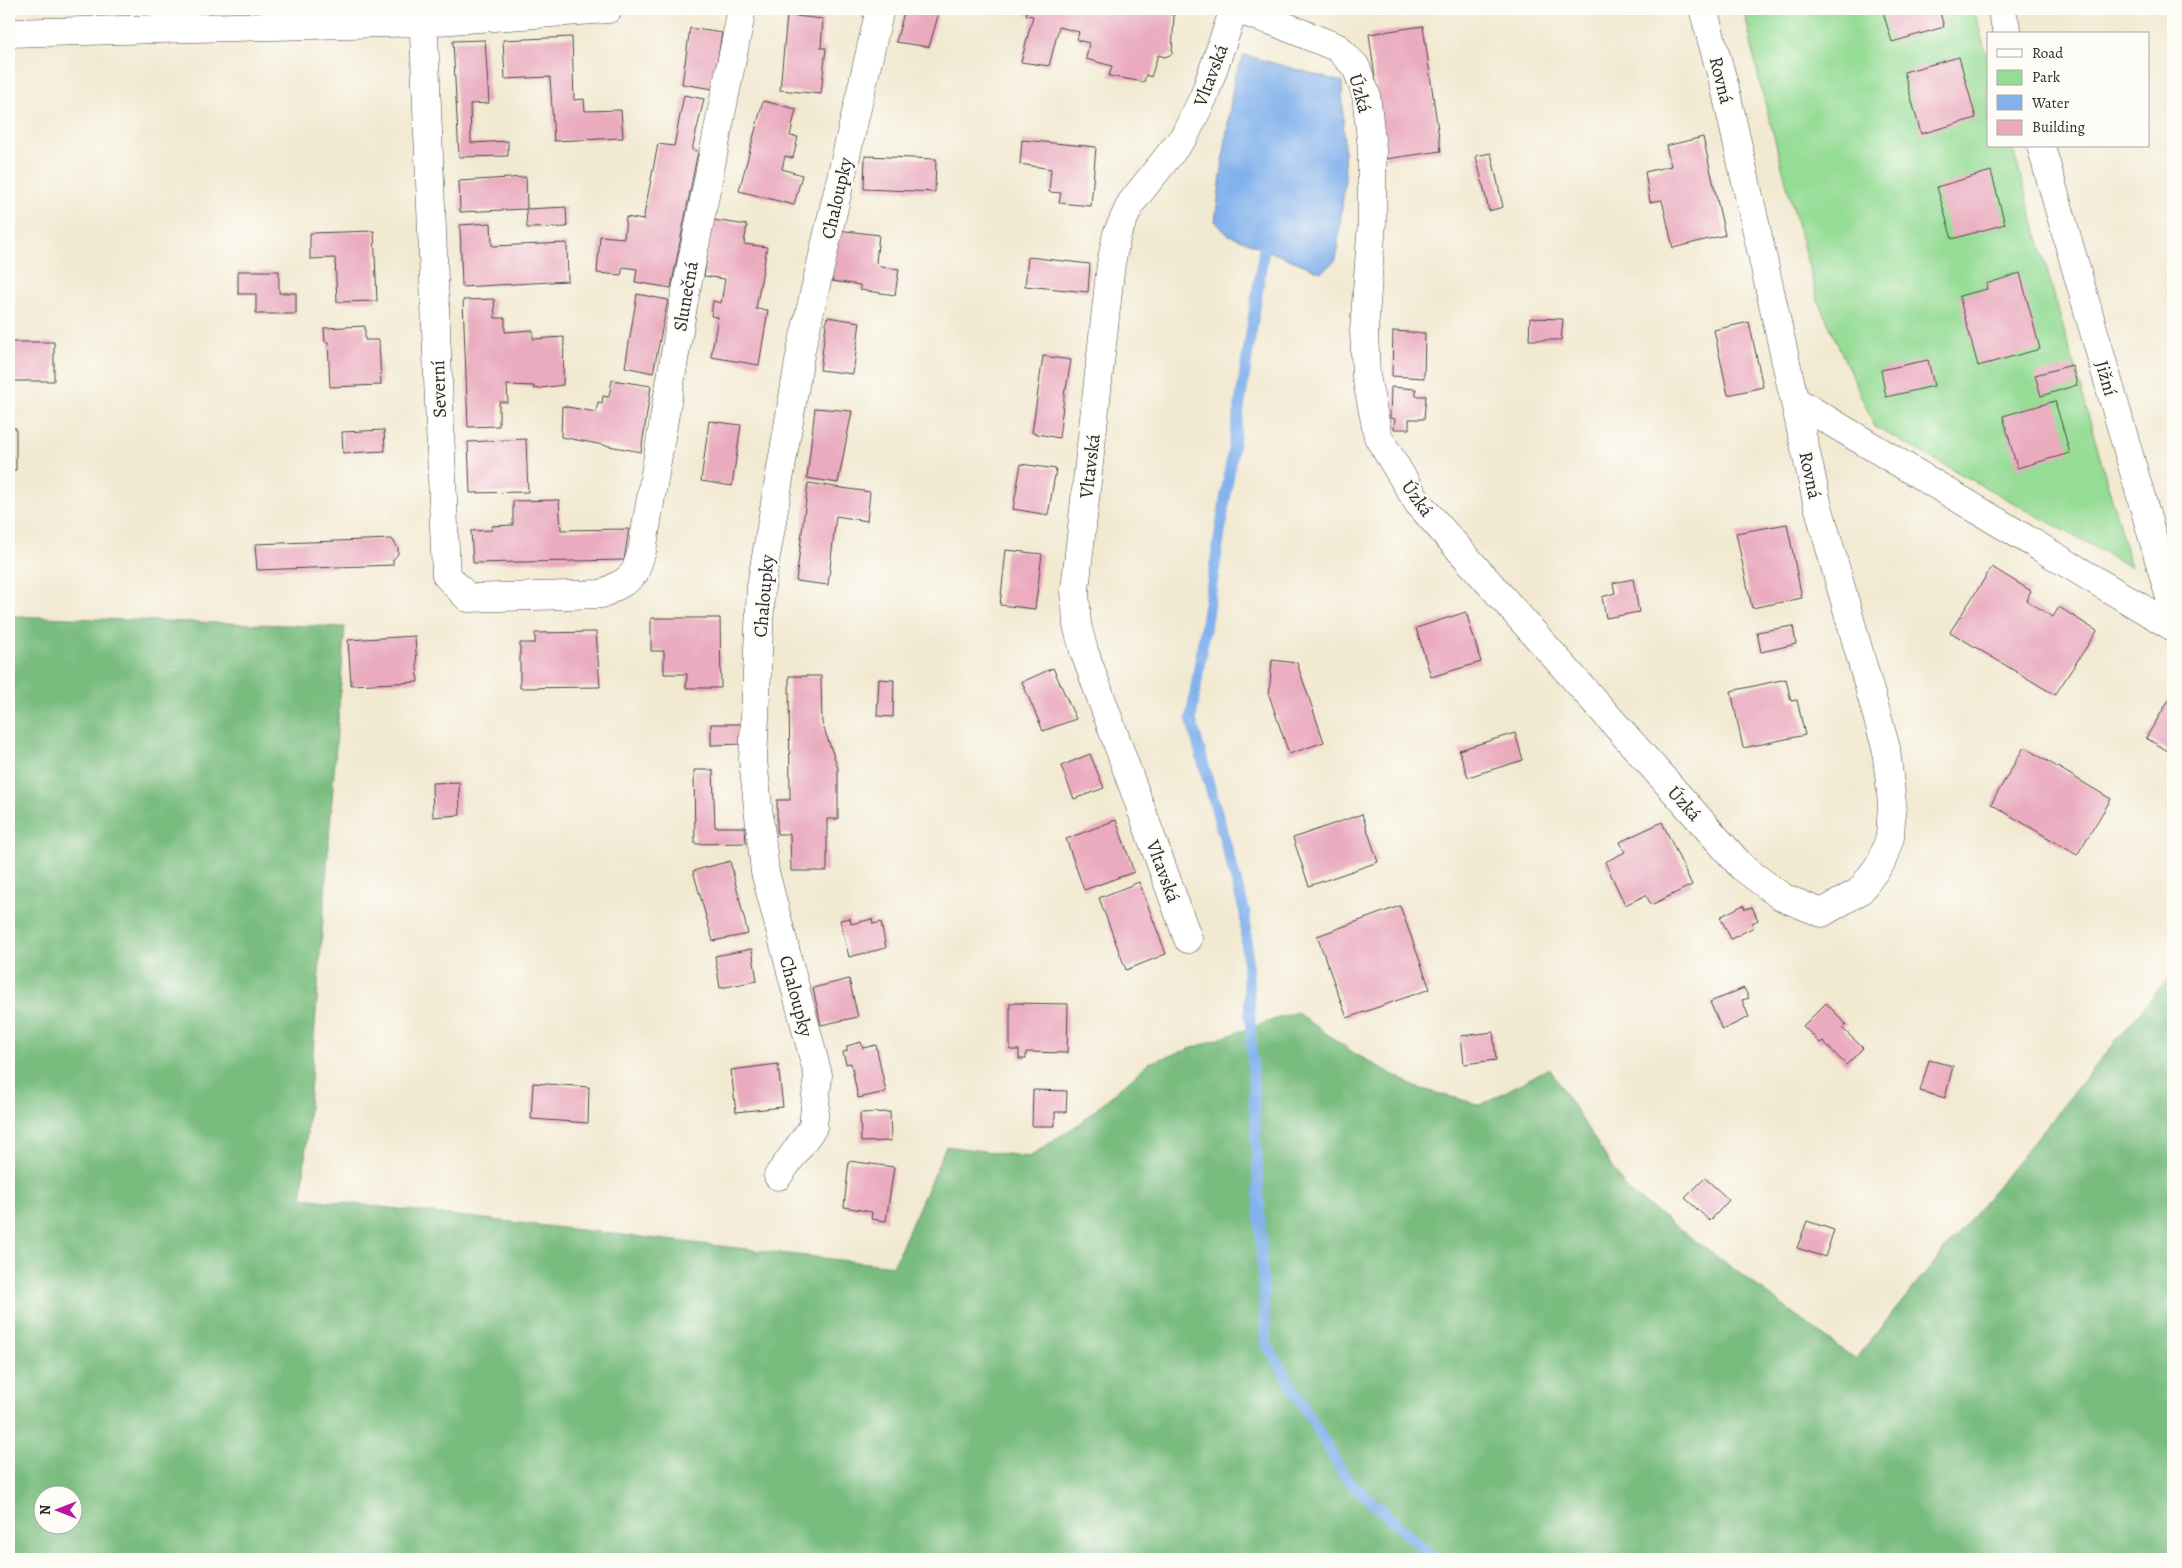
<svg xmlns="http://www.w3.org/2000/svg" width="2182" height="1568" viewBox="0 0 2182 1568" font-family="Alegreya,serif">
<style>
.green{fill:#95dc95;stroke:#608460}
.forest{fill:#78bc7e;stroke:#527454;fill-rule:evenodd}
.water{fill:#82b1ec;stroke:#566e8c}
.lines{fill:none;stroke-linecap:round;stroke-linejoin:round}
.stream{stroke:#82b1ec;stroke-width:11}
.building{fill:#eaabbf}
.minor-casing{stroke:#494844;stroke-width:29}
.minor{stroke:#fff;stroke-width:28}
.labels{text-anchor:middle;stroke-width:5;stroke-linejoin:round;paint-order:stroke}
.street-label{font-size:19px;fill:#2b2b2b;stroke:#fdfcf7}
</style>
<rect width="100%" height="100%" fill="#fdfcf7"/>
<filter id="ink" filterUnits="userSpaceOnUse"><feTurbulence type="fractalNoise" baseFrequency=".02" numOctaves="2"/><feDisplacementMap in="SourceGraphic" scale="10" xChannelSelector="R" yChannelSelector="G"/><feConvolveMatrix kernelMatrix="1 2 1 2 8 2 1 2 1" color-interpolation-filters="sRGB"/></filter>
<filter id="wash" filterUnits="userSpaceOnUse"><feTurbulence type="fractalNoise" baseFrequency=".0096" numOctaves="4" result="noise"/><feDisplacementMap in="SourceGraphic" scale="20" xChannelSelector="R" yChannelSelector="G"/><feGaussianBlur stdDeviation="1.12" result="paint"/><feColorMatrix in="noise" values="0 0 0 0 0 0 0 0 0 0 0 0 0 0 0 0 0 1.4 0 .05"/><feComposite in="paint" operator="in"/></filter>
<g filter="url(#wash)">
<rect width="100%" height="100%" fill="#f2e9d1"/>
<path class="green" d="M 1744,9 L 1974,9 L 1988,61 L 1988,146 L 2012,146 L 2131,567 L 1875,427 L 1817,298 L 1759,80 Z"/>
<path class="forest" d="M 9,616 L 345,627 L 302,1198 L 893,1266 L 946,1146 L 1029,1157 L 1080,1123 L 1149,1063 L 1296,1012 L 1354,1053 L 1415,1087 L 1481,1105 L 1549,1068 L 1627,1190 L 1855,1359 L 2173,972 L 2173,1559 L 9,1559 ZM 42,1496 L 72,1496 L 72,1526 L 42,1526 Z"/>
<path class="water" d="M 1244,55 L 1342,82 L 1345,179 L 1336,260 L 1321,272 L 1227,234 L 1215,221 L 1234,78 Z"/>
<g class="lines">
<path class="stream" d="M 1264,249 L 1191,719 L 1245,913 L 1266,1343 L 1346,1478 L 1435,1559"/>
</g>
<g id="blocks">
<path class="building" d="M 905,9 L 940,9 L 929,47 L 896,42 Z
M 1028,9 L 1149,9 L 1174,15 L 1172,54 L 1165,57 L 1158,55 L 1151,77 L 1146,75 L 1144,82 L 1109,76 L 1112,66 L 1086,59 L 1089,43 L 1077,40 L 1079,32 L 1059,27 L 1049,66 L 1021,62 L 1033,16 L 1026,15 Z
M 1882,9 L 1939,9 L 1944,27 L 1892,42 Z
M 787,15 L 823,19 L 821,48 L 826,48 L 821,94 L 780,90 Z
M 1423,26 L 1441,151 L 1386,159 L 1369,34 Z
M 690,28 L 722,33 L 713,89 L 682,84 Z
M 572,37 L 574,100 L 584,99 L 585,111 L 621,110 L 623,138 L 554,141 L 550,77 L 505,79 L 503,40 Z
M 485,40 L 489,103 L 470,104 L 471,143 L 508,141 L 508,156 L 459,157 L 453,41 Z
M 1959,57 L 1976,118 L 1921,134 L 1904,72 Z
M 684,95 L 704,99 L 692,150 L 698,151 L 671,288 L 635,282 L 637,269 L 623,267 L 621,275 L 597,273 L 600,236 L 624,238 L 626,217 L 643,220 L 658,144 L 674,146 Z
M 763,101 L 796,109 L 790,136 L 798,137 L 793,158 L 785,156 L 782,169 L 802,175 L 794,205 L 739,191 Z
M 1703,137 L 1725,235 L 1673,248 L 1662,200 L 1650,202 L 1645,172 L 1671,166 L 1666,146 Z
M 1022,140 L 1096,147 L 1091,206 L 1059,203 L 1061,193 L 1049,192 L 1051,169 L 1020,164 Z
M 1491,153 L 1503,207 L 1489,211 L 1476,156 Z
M 865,156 L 936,159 L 935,192 L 864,189 Z
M 1991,171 L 2005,224 L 1952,239 L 1937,187 Z
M 526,177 L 527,209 L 566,207 L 567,227 L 527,228 L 526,209 L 460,212 L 459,181 Z
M 713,220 L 747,225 L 744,244 L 767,247 L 756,309 L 768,310 L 759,365 L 711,357 L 718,317 L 711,316 L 713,301 L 721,303 L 725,279 L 704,276 Z
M 491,223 L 492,246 L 567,243 L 568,281 L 462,287 L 460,225 Z
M 838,230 L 879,235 L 876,262 L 881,267 L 899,269 L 895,295 L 860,290 L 860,285 L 832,281 Z
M 374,231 L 377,301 L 337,302 L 335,258 L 310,259 L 310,233 Z
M 1028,257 L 1090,264 L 1088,292 L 1025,286 Z
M 238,271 L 279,271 L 279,293 L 296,293 L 296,314 L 256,314 L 256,294 L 238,294 Z
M 2020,273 L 2040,349 L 1978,366 L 1959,296 L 1987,289 L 1986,284 Z
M 637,294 L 668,300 L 653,373 L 625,367 Z
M 494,299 L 495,318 L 505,318 L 505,332 L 533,330 L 533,339 L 564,337 L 563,385 L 534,389 L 534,386 L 507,385 L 508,402 L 499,402 L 499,426 L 468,427 L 463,300 Z
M 827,317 L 860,322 L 853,374 L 820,370 Z
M 1530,318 L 1563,319 L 1561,340 L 1529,340 Z
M 1749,322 L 1763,387 L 1728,395 L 1714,330 Z
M 365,326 L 365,340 L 379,340 L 381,385 L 330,387 L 328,342 L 325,342 L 324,328 Z
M 1393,331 L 1425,333 L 1424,378 L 1392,376 Z
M 9,342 L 54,342 L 54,381 L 9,381 Z
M 1043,356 L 1071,360 L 1066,389 L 1065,389 L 1059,438 L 1032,433 Z
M 1928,360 L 1934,386 L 1886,397 L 1881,370 Z
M 2072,365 L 2077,385 L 2041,396 L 2035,375 Z
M 612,380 L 651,386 L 641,452 L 561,437 L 562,406 L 596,412 L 598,402 L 602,403 L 603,396 L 609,397 Z
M 1391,387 L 1416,389 L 1416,396 L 1426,396 L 1424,419 L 1409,419 L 1409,429 L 1394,429 L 1395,419 L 1390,418 Z
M 2055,401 L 2070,453 L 2017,468 L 2003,416 Z
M 815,408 L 852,411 L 838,483 L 807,478 Z
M 709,421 L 741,425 L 732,486 L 701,481 Z
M 9,428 L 16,428 L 16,470 L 9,470 Z
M 384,430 L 385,451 L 343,453 L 342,432 Z
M 526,439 L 528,492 L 470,493 L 468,442 Z
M 1021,464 L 1056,469 L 1048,515 L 1013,509 Z
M 808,483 L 870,492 L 867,521 L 836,516 L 828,585 L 796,581 Z
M 559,500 L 561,530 L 629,529 L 624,560 L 473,563 L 471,531 L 492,530 L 492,526 L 513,525 L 513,501 Z
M 1787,524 L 1802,598 L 1752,608 L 1736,533 Z
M 392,539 L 398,548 L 398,554 L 393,560 L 393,565 L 257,570 L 255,544 Z
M 1006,550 L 1042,554 L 1035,609 L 1000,605 Z
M 1992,567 L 2031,591 L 2026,600 L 2053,617 L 2059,607 L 2097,631 L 2055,695 L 1950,632 Z
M 1633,579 L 1639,612 L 1606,618 L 1602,597 L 1615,593 L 1613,583 Z
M 1466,612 L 1481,662 L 1431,677 L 1416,628 Z
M 651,618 L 720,618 L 721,688 L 686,688 L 687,674 L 664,674 L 664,651 L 651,651 Z
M 1793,626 L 1796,644 L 1761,652 L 1757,632 Z
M 596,632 L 600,687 L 520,688 L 520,643 L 535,643 L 535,633 Z
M 415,636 L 418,682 L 351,685 L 348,640 Z
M 1272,660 L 1297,663 L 1324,742 L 1289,754 L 1269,695 Z
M 1053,668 L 1076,719 L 1043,731 L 1022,682 Z
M 789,676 L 821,676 L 822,723 L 838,768 L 838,819 L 827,819 L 827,871 L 791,871 L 790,834 L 777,834 L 777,800 L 790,800 Z
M 879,679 L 894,680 L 893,717 L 877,716 Z
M 1786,679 L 1791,701 L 1797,700 L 1805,735 L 1743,748 L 1731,691 Z
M 2173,693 L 2173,754 L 2146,738 Z
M 711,724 L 744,724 L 745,744 L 711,745 Z
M 1515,733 L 1523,760 L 1468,777 L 1459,750 Z
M 2024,747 L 2111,799 L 2077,855 L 1991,804 Z
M 1090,754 L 1104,788 L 1074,799 L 1061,766 Z
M 694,770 L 713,770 L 715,827 L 745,827 L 746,843 L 695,844 Z
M 459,782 L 460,815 L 433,817 L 432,783 Z
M 1362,814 L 1378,862 L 1309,886 L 1293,838 Z
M 1116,820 L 1134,872 L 1084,890 L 1066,839 Z
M 1662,822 L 1692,885 L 1651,905 L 1646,895 L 1625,905 L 1605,862 L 1625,852 L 1620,842 Z
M 730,861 L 748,934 L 713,941 L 693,871 Z
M 1139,882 L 1166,954 L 1126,970 L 1099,898 Z
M 1743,905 L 1745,909 L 1752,907 L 1758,920 L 1752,923 L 1754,927 L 1731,939 L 1720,917 Z
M 1400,906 L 1430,989 L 1347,1018 L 1317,936 Z
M 850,918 L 851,924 L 872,919 L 873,924 L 881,922 L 886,948 L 849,957 L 840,920 Z
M 752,949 L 757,981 L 720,988 L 715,956 Z
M 849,979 L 858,1017 L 821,1025 L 813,988 Z
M 1744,988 L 1749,998 L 1742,1000 L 1749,1017 L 1722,1030 L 1710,1002 Z
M 1010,1003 L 1068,1004 L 1067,1053 L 1026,1052 L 1026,1059 L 1019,1059 L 1019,1050 L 1010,1050 Z
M 1826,1003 L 1846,1024 L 1842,1028 L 1863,1048 L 1846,1065 L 1823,1041 L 1820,1043 L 1803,1026 Z
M 1493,1032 L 1496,1060 L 1464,1064 L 1461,1036 Z
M 861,1042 L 863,1048 L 876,1045 L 886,1092 L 858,1098 L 851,1063 L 846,1064 L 843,1052 L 847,1051 L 847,1046 Z
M 1929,1060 L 1953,1066 L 1945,1098 L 1920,1091 Z
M 778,1064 L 783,1107 L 736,1112 L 731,1070 Z
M 533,1083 L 589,1087 L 588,1123 L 531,1119 Z
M 1033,1090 L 1067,1091 L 1066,1112 L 1055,1112 L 1055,1126 L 1032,1126 Z
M 890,1112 L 891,1141 L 861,1142 L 860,1113 Z
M 849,1161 L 894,1167 L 886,1221 L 871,1219 L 872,1212 L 844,1207 Z
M 1705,1178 L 1729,1200 L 1710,1221 L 1685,1198 Z
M 1807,1221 L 1834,1230 L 1825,1257 L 1797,1248 Z"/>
</g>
</g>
<g filter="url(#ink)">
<use href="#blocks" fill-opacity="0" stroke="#494844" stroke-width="1"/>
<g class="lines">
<defs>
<path id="minor" d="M 423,9 L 446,575 L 468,598 L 602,594 L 626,581 L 635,572 L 642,551 L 683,306 L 742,9
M 1234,9 L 1277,23 L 1338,48 L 1356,67 L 1366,94 L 1372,149 L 1372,222 L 1364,331 L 1366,376 L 1378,437 L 1418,503 L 1742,867 L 1782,897 L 1822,913 L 1860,891 L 1882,861 L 1890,837 L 1892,803 L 1886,748 L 1817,502 L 1725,88 L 1703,9
M 2001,9 L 2008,34
M 9,33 L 423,22 L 608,9
M 2041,146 L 2173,609
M 1796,401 L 2173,627
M 1188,939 L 1084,651 L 1077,625 L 1075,590 L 1111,264 L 1117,234 L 1131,203 L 1185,135 L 1204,96 L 1234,9 L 1231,9
M 778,1176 L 813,1127 L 818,1075 L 765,872 L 753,760 L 761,586 L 801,350 L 880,9"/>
</defs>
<use href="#minor" class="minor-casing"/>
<use href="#minor" class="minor"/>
</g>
</g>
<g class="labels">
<g class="street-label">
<text transform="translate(1210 75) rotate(-69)" y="7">Vltavská</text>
<text transform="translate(1722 80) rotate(76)" y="7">Rovná</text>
<text transform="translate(1361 93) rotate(75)" y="7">Úzká</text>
<text transform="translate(836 198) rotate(-77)" y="7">Chaloupky</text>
<text transform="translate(685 296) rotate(-80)" y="7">Slunečná</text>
<text transform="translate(2107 378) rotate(74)" y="7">Jižní</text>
<text transform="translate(438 389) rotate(-92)" y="7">Severní</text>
<text transform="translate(1089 466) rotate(-83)" y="7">Vltavská</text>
<text transform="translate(1811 475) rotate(78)" y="7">Rovná</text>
<text transform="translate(1418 498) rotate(54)" y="7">Úzká</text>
<text transform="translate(763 596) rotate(-85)" y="7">Chaloupky</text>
<text transform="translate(1685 803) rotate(48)" y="7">Úzká</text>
<text transform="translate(1164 871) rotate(70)" y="7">Vltavská</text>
<text transform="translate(797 996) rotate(75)" y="7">Chaloupky</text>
</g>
</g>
<rect width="2182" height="1568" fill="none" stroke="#fdfcf7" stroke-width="30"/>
<rect x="1987" y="32" width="162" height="115" fill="#fdfcf7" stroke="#a9a8a5"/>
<rect x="1997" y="49" width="25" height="8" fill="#ffffff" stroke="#a9a8a5"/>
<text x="2032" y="58" font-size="15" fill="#2b2b2b">Road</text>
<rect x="1997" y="70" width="25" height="15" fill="#95dc95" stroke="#a9a8a5"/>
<text x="2032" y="82" font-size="15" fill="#2b2b2b">Park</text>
<rect x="1997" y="95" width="25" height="15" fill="#82b1ec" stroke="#a9a8a5"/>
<text x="2032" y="108" font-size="15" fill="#2b2b2b">Water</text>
<rect x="1997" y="120" width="25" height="15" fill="#eaabbf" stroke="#a9a8a5"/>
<text x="2032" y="132" font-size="15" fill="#2b2b2b">Building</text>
<g transform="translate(58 1510) rotate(270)"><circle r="24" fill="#fdfcf7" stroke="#a9a8a5"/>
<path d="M0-4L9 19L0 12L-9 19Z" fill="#b5179e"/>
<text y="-8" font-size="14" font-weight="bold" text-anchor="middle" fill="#2b2b2b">N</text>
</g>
</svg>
